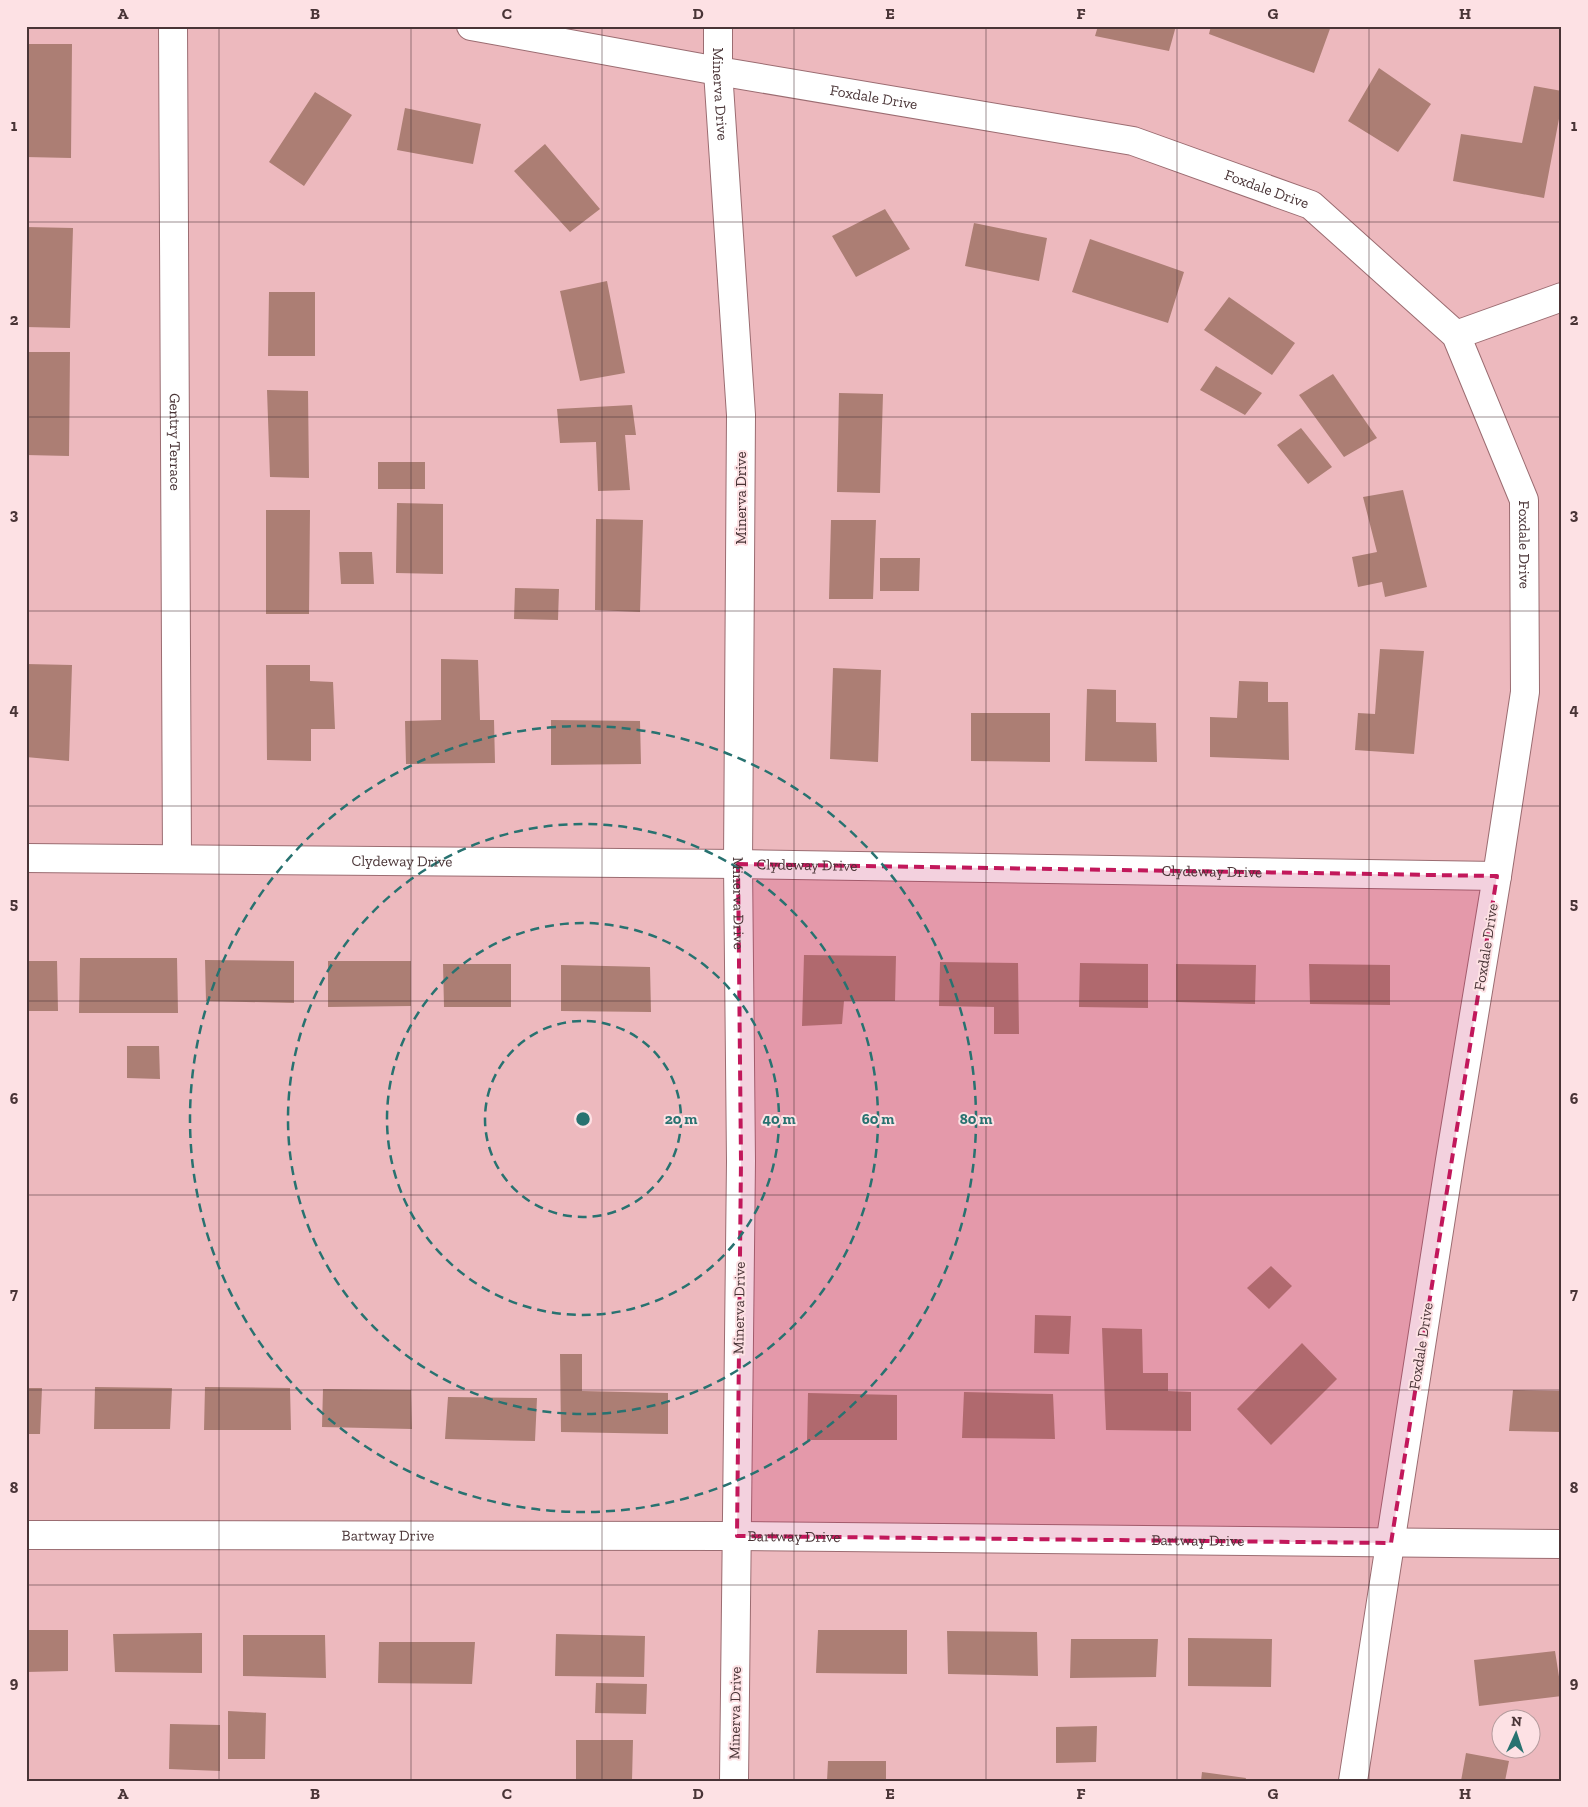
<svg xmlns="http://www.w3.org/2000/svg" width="1588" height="1807" viewBox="0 0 1588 1807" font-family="'Zilla Slab',serif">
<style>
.building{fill:#ac7e74}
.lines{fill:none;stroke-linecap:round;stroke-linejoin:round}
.minor-casing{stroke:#9b6c71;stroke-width:30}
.minor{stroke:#fff;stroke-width:28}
.marked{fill:#c2185b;fill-opacity:0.2;stroke:#c2185b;stroke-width:4;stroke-dasharray:10 6;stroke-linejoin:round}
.grid{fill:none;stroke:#493436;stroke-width:1;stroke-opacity:0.55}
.ring{fill:none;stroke:#287270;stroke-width:2.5;stroke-dasharray:9 6}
.labels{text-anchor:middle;stroke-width:4;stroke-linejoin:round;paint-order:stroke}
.street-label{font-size:15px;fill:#493436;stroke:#fde1e4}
.centre{fill:#287270;stroke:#fde1e4;stroke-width:2.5}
.ring-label{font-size:15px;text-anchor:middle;font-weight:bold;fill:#287270;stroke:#fde1e4;stroke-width:4;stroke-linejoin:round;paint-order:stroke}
.neatline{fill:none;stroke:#493436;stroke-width:2}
.grid-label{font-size:16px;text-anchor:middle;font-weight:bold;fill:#493436}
</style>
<rect width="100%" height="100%" fill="#edb9be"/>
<path class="building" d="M 1098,26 L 1176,26 L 1169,51 L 1095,36 Z
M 1211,26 L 1331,26 L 1314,73 L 1209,34 Z
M 27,44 L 72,44 L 71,158 L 26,157 Z
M 1379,68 L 1431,104 L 1398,152 L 1348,121 Z
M 1534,86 L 1562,91 L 1562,103 L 1544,198 L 1453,181 L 1461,134 L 1522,143 Z
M 315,92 L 352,115 L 304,186 L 269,162 Z
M 405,108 L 481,124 L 473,164 L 397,150 Z
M 545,144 L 600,209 L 570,232 L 514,171 Z
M 885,209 L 910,249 L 856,277 L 832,236 Z
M 974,223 L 1047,238 L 1039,281 L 965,266 Z
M 26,227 L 73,228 L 70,328 L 26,327 Z
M 1090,239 L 1184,272 L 1168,323 L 1072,292 Z
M 607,281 L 625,373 L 580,381 L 560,291 Z
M 269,292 L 315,292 L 315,356 L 268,356 Z
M 1229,297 L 1295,343 L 1272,375 L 1204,330 Z
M 26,352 L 70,352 L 69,456 L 26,455 Z
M 1216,366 L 1262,393 L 1245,415 L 1200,390 Z
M 1333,374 L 1377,438 L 1344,457 L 1299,395 Z
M 267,390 L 308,391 L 309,478 L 270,477 Z
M 839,393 L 883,394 L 880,493 L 837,492 Z
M 632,405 L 636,435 L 625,435 L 630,490 L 598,491 L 596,442 L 560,443 L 557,409 Z
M 1301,428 L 1332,467 L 1308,484 L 1277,445 Z
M 378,462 L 425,462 L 425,489 L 378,489 Z
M 1403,490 L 1427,587 L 1385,597 L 1382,582 L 1358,587 L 1352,557 L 1377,552 L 1363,497 Z
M 397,503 L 443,504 L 443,574 L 396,573 Z
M 266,510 L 310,510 L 309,614 L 266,614 Z
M 596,519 L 643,520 L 640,612 L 595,610 Z
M 831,520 L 876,520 L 873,599 L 829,599 Z
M 339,552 L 372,552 L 374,584 L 341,584 Z
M 880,558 L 920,558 L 919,591 L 880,591 Z
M 515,588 L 559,589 L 558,620 L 514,619 Z
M 1380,649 L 1424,651 L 1414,754 L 1355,750 L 1358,713 L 1375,714 Z
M 441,659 L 478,660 L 480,720 L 494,720 L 495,763 L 406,764 L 405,721 L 441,720 Z
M 26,664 L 72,665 L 69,761 L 26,757 Z
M 266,665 L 310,665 L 310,681 L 333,682 L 335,729 L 311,729 L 311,761 L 267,760 Z
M 833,668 L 881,670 L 878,762 L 830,759 Z
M 1239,681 L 1268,682 L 1268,702 L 1288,702 L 1289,760 L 1210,757 L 1210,717 L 1237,718 Z
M 1087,689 L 1116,690 L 1116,722 L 1156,723 L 1157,762 L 1085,761 Z
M 971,713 L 1050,713 L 1050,762 L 971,761 Z
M 551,720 L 640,721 L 641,764 L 551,765 Z
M 804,955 L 896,956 L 895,1001 L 844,1001 L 842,1024 L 802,1026 Z
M 80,958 L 177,958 L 178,1013 L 79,1013 Z
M 205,960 L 294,961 L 294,1003 L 206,1001 Z
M 26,961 L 57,961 L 58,1011 L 26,1011 Z
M 328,961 L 411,961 L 411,1006 L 328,1007 Z
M 940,962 L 1018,963 L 1019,1034 L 994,1034 L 994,1007 L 939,1006 Z
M 1080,963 L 1148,964 L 1148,1008 L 1079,1007 Z
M 443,964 L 511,964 L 511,1007 L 444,1007 Z
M 1176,964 L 1256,965 L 1255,1004 L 1176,1002 Z
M 1309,964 L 1390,965 L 1390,1005 L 1310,1004 Z
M 561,965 L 650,967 L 651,1012 L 561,1011 Z
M 127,1046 L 159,1046 L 160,1079 L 127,1078 Z
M 1271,1266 L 1292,1286 L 1269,1309 L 1247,1288 Z
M 1035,1315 L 1071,1316 L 1069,1354 L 1034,1353 Z
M 1102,1328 L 1142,1329 L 1143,1373 L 1168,1373 L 1168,1391 L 1191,1392 L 1191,1431 L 1106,1430 Z
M 1302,1343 L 1337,1379 L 1271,1445 L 1237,1409 Z
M 560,1354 L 582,1354 L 582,1391 L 668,1393 L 668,1434 L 561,1432 Z
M 95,1387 L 172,1388 L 170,1429 L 94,1429 Z
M 205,1387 L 290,1388 L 291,1430 L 204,1430 Z
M 26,1388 L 42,1388 L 40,1434 L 26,1434 Z
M 323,1389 L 411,1390 L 412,1429 L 322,1427 Z
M 1513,1390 L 1562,1391 L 1562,1432 L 1509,1431 Z
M 964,1392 L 1053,1394 L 1055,1439 L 962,1438 Z
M 808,1393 L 897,1395 L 897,1440 L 807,1440 Z
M 448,1397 L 537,1398 L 535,1441 L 445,1439 Z
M 26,1630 L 68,1630 L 68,1671 L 26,1672 Z
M 818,1630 L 907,1630 L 907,1674 L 816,1673 Z
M 947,1631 L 1037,1632 L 1038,1676 L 948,1674 Z
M 202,1633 L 202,1673 L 115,1672 L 113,1634 Z
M 556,1634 L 645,1636 L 644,1677 L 555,1676 Z
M 243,1635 L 325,1635 L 326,1678 L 243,1676 Z
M 1188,1638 L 1272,1639 L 1271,1687 L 1188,1686 Z
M 1071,1639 L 1158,1639 L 1156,1677 L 1070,1678 Z
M 379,1642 L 475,1642 L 472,1684 L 378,1683 Z
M 1555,1651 L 1562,1696 L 1479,1706 L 1474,1660 Z
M 596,1683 L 647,1684 L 646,1714 L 595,1713 Z
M 228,1711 L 266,1713 L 265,1759 L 228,1759 Z
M 170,1724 L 220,1725 L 220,1771 L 169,1769 Z
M 1097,1726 L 1096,1762 L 1056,1763 L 1056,1727 Z
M 576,1740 L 633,1740 L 632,1781 L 576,1781 Z
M 1466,1753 L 1509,1761 L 1505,1781 L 1461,1781 Z
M 828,1761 L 886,1761 L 886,1781 L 827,1781 Z
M 1202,1772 L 1246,1778 L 1245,1781 L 1201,1781 Z"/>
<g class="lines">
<defs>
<g id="minor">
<path id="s1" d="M 173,26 L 177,858"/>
<path id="s2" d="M 471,26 L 718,71 L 1133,141 L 1311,205 L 1456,335 L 1524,500 L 1525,692 L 1497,876 L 1450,1160 L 1353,1781"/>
<path id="s3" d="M 718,26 L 718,71 L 741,415 L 738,864 L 741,1161 L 734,1781"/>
<path d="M 1456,335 L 1562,297"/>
<path id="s4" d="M 26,858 L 738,864 L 1497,876"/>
<path id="s5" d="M 26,1535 L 737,1536 L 1562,1544"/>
</g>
</defs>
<use href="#minor" class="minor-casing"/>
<use href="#minor" class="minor"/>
</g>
<path class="marked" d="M 738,864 L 1497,876 L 1391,1543 L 737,1536 L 741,1161 Z"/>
<path class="grid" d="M 219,26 L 219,1781M 411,26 L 411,1781M 602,26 L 602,1781M 794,26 L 794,1781M 986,26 L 986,1781M 1177,26 L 1177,1781M 1369,26 L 1369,1781M 26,222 L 1562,222M 26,417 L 1562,417M 26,611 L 1562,611M 26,806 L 1562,806M 26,1001 L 1562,1001M 26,1195 L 1562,1195M 26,1390 L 1562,1390M 26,1585 L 1562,1585"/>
<g class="ring">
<circle cx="583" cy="1119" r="98"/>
<circle cx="583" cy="1119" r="196"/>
<circle cx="583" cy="1119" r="295"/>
<circle cx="583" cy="1119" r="393"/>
</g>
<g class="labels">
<g class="street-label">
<text dy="5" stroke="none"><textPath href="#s3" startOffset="68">Minerva Drive</textPath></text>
<text dy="5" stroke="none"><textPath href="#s2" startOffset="409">Foxdale Drive</textPath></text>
<text dy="5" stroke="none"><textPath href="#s2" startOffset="814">Foxdale Drive</textPath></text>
<text dy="5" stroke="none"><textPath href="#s1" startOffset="416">Gentry Terrace</textPath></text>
<text transform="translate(741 498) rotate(-90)" y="5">Minerva Drive</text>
<text dy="5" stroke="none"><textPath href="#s2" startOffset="1279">Foxdale Drive</textPath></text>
<text dy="5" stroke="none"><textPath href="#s4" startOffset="376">Clydeway Drive</textPath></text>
<text dy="5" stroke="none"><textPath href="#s4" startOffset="781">Clydeway Drive</textPath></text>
<text dy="5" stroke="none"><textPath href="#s4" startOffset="1186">Clydeway Drive</textPath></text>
<text dy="5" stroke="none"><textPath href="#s3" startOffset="878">Minerva Drive</textPath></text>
<text transform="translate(1486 947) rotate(-81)" y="5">Foxdale Drive</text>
<text transform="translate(739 1308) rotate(-89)" y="5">Minerva Drive</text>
<text transform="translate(1421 1346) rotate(-81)" y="5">Foxdale Drive</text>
<text dy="5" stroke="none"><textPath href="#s5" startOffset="362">Bartway Drive</textPath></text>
<text dy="5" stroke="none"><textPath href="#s5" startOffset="768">Bartway Drive</textPath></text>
<text dy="5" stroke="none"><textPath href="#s5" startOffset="1172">Bartway Drive</textPath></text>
<text transform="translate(735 1713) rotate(-89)" y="5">Minerva Drive</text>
</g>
</g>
<circle cx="583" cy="1119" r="8" class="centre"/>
<g class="ring-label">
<text x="681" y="1124">20 m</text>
<text x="779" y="1124">40 m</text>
<text x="878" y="1124">60 m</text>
<text x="976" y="1124">80 m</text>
</g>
<rect width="1588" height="1807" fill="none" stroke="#fde1e4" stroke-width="55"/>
<g transform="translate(1516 1734) rotate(3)"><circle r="24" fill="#fde1e4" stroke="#b59c9e"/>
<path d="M0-4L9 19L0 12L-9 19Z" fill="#287270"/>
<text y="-8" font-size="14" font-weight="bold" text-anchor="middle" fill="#493436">N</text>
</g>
<rect x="28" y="28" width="1532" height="1752" class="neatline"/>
<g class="grid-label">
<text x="123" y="19">A</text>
<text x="315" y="19">B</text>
<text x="507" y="19">C</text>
<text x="698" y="19">D</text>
<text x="890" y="19">E</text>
<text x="1081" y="19">F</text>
<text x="1273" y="19">G</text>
<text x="1465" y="19">H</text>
<text x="14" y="131">1</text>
<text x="1574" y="131">1</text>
<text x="14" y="325">2</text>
<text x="1574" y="325">2</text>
<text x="14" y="520">3</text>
<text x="1574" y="520">3</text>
<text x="14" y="715">4</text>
<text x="1574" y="715">4</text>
<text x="14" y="909">5</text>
<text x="1574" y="909">5</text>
<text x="14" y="1104">6</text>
<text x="1574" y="1104">6</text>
<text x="14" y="1299">7</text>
<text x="1574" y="1299">7</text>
<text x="14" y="1493">8</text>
<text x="1574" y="1493">8</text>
<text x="14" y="1688">9</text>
<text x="1574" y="1688">9</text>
<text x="123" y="1799">A</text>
<text x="315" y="1799">B</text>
<text x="507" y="1799">C</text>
<text x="698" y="1799">D</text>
<text x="890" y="1799">E</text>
<text x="1081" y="1799">F</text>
<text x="1273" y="1799">G</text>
<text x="1465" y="1799">H</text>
</g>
</svg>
